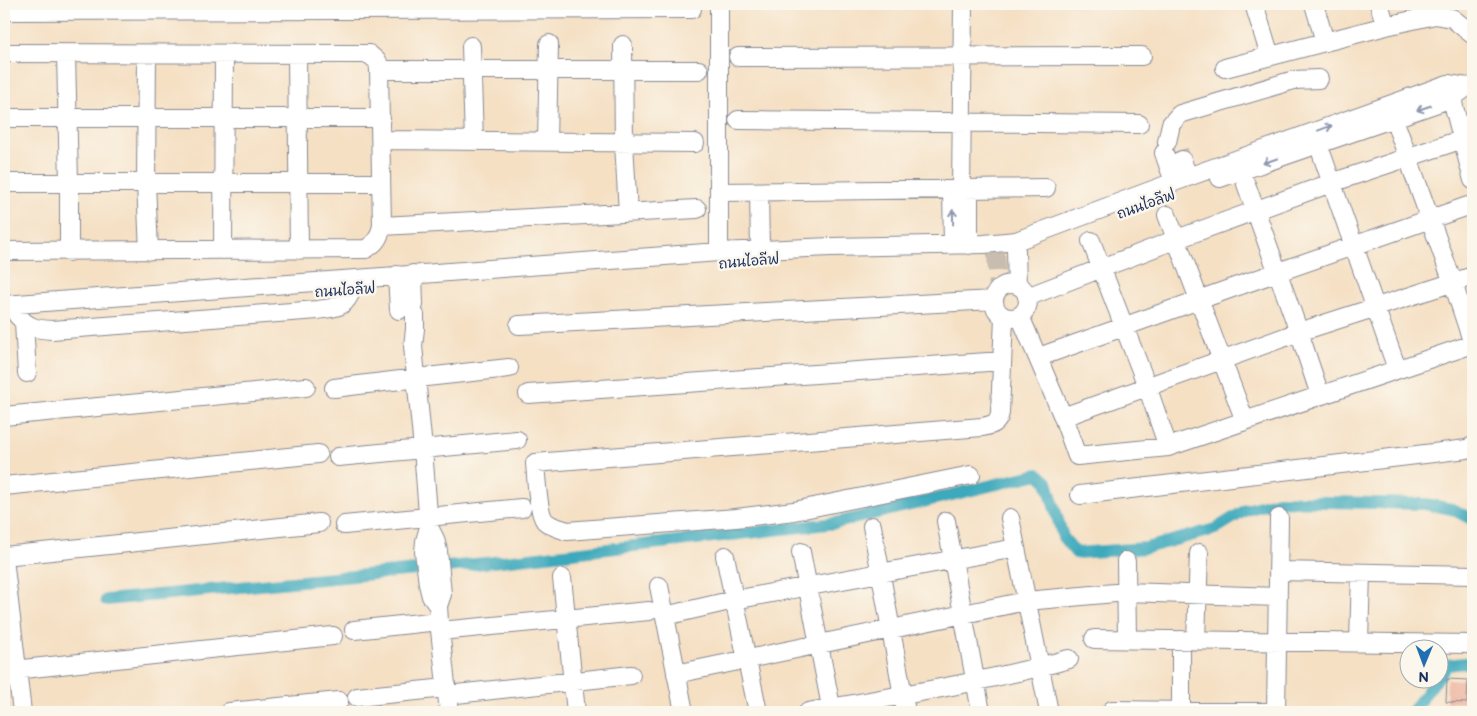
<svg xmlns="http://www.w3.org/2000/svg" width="1477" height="716" viewBox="0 0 1477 716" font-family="'Balsamiq Sans','Playpen Sans Thai',sans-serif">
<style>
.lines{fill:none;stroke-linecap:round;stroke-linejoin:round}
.canal{stroke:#3da9bc;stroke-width:12}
.building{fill:#ecac95}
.minor-tunnel{stroke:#c9bdb0;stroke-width:18;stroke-dasharray:18 9;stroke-linecap:butt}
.minor-casing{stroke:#888891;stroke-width:20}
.minor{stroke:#fff;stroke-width:18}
.oneway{stroke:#8d97ae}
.labels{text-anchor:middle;stroke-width:5;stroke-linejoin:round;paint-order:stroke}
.street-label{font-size:14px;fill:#1b2f5e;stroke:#fbf7ec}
</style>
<rect width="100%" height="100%" fill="#fbf7ec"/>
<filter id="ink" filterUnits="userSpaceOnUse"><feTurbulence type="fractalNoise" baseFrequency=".02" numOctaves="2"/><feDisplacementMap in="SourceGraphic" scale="10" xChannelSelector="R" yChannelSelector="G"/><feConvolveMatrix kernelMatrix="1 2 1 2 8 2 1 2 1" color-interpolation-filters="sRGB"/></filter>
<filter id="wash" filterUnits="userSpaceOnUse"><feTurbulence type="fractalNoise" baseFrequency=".0096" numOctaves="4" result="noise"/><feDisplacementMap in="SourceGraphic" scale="20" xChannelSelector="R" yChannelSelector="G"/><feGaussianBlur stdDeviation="1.12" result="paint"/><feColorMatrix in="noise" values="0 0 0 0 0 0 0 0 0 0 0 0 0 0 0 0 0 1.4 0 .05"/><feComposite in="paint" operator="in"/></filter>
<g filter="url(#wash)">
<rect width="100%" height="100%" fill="#f5e0c4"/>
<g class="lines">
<path class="canal" d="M 106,600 L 467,565 L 836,523 L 1038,474 L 1047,482 L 1063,537 L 1076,553 L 1146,548 L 1215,529 L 1246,510 L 1278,501 L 1425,504 L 1452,509 L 1473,520
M 1440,675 L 1447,665 L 1473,662
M 1412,712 L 1437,678"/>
</g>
<g id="blocks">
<path class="building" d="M 1447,679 L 1468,680 L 1467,703 L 1446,702 Z"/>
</g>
</g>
<g filter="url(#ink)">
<use href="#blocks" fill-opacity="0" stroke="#888891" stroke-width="1"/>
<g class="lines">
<path class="minor-tunnel" d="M 1164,153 L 1167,142 L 1178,147 L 1182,160
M 996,253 L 998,290"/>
<defs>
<path id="minor" d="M 719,4 L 719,252
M 1254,4 L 1270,56
M 1314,4 L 1325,42
M 1379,4 L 1386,26
M 4,11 L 692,9
M 623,45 L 624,143 L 628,213
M 471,46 L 474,141
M 4,53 L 369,54 L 378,62 L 379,70 L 382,226 C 379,238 376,243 366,249 L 4,251
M 66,54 L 69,183 L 69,252
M 147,54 L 146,183 L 149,251
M 297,54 L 299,250
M 738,57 L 1142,56
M 1225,68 L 1386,26 L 1435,15 L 1452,18 L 1473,35
M 379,70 L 699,70
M 1449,88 L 1473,180
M 4,118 L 381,118
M 738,120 L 1139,124
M 1398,130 L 1453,283 L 1473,344
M 381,140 L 695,143
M 547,142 L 549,44
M 1167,142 L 1171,124 L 1180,114 L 1294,80 L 1319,79
M 1164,153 L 1174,182
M 1322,155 L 1397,369
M 1182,160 L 1188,177
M 1220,178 L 1452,98 L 1467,87
M 4,183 L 380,183
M 1246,184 L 1299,332 L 1320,395
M 952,190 L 953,245
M 961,190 L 963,4
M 969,190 L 969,245
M 719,192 L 1046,188
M 759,192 L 760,250
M 1167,215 L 1245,421
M 382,226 L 697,209
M 1091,241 L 1147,386 L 1168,447
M 223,250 L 224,54
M 1016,250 L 1017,285
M 413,274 L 414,305
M 397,275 L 399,310
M994 301a17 17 0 1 1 34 0a17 17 0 1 1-34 0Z
M 1027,297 L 1177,239 L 1331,183 L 1451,143
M 4,305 L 719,252 L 831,247 L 984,244 L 1016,241 L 1174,182 L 1448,84 L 1467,87 L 1473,86
M 17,315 C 29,328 35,329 52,330 L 318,310 C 336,307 345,309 352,289
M 415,315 L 415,329 L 413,346 L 423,449 L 429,527 L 425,541 L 424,552 L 428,584 L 431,596 L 438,606
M 1020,316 L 1063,417 L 1077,456 L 1168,447 L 1473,344
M 24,323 L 27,373
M 519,325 L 994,300
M 1039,357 L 1235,287 L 1468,206
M 334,388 L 417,378 L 509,368
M 528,394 L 1002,361
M 4,416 L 306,387
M 1063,417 L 1299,332 L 1473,276
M 338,457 L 517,440
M 971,475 L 794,511 L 736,518 L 567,531 C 560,528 551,527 545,521 C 538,513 536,475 535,463 L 982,427 C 992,425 998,424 1000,413 L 1004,317
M 4,486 L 318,454
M 1080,495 L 1467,449 L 1473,446
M 1010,518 L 1049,712
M 946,521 L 981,712
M 344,525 L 522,508
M 872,526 L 906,712
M 429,527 L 435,539 L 438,551 L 442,594 L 438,606 L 439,621 L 449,712
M 801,552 L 832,712
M 4,556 L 319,523
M 725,556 L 758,712
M 4,559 L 22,712
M 1126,561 L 1127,639
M 1278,571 L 1473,575
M 562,578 L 576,712
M 659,586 L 684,712
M 665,616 L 734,600 L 1016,548
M 354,630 L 439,621
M 440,631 L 649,611
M 1094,639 L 1471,644
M 1196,640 L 1199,553
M 1359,642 L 1361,573
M 4,671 L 333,636
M 676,674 L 1026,601 L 1126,592 L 1278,597
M 447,695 L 631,675
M 357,697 L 446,688
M 1112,710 L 1267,712
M 229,712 L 339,701
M 808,712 C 895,696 983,683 1069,659
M 1181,712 L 1181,640
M 1276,712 L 1279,518"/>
</defs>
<use href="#minor" class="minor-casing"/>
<use href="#minor" class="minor"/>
</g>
<defs><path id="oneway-shaft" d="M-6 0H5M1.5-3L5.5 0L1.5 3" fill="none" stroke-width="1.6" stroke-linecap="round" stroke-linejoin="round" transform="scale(1.25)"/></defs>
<g class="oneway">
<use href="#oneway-shaft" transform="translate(1424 108) rotate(161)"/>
<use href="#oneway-shaft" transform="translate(1325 128) rotate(-20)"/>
<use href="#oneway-shaft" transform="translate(1270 161) rotate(161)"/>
<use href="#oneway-shaft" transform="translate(953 217) rotate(-91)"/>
</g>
</g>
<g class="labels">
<g class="street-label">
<text transform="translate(1146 204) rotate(-20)" y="5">ถนนไอลีฟ</text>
<text transform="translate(749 261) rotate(-5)" y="5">ถนนไอลีฟ</text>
<text transform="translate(345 290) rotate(-4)" y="5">ถนนไอลีฟ</text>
</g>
</g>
<rect width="1477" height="716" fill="none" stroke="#fbf7ec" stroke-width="20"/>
<g transform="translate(1424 664) rotate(181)"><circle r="24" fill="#fbf7ec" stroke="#a1a7b3"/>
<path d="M0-4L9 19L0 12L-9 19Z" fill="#1f6fb2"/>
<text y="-8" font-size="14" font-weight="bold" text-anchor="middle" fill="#1b2f5e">N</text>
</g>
</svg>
